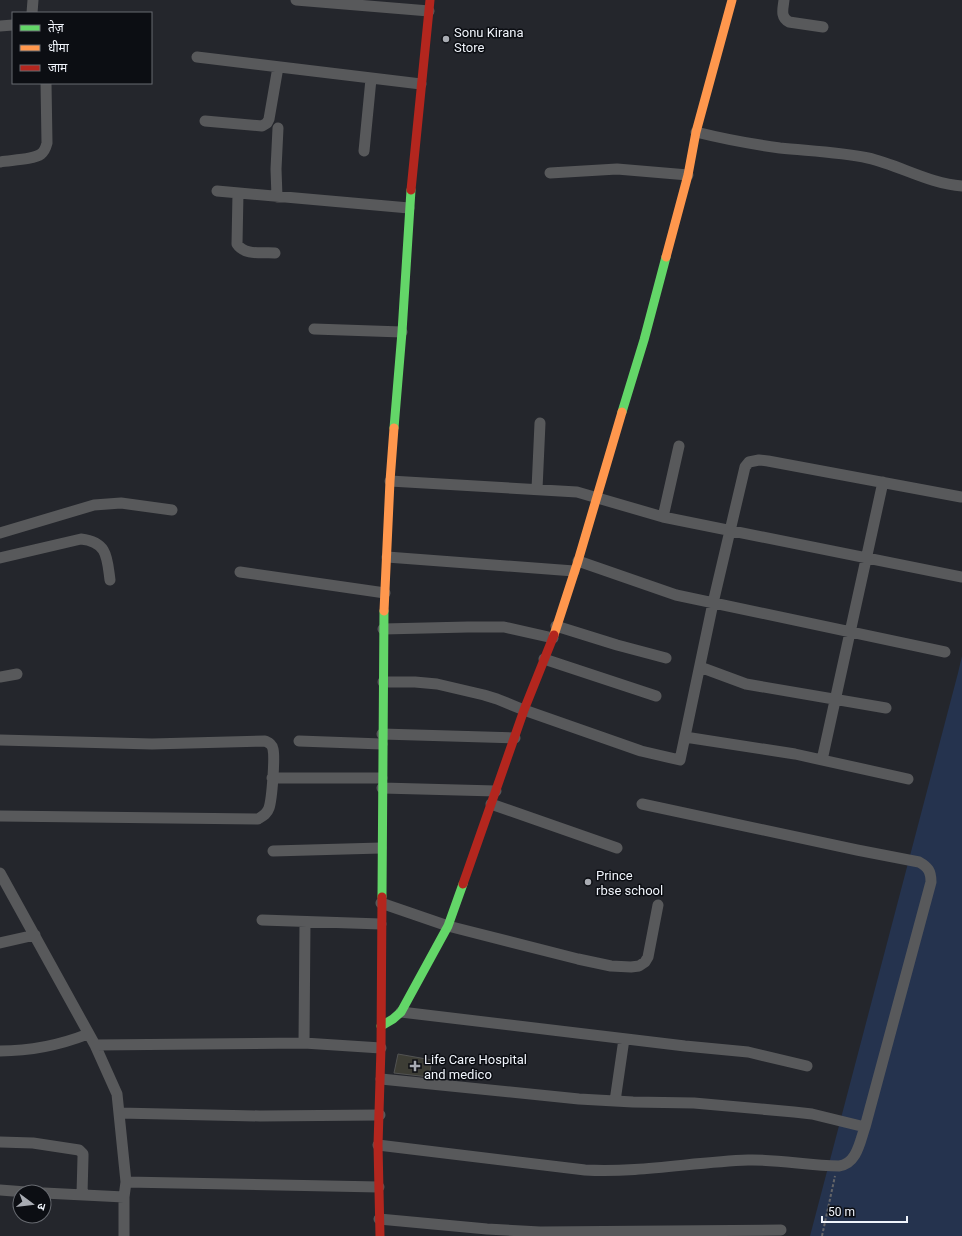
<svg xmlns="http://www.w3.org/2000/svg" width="962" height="1236" viewBox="0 0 962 1236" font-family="Roboto,'Noto Sans Devanagari',sans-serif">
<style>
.green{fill:#25334e}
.building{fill:#3d3d35;stroke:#525353}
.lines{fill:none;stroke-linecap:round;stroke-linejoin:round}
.path{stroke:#646568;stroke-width:2;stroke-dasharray:3 2;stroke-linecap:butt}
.street{stroke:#58595b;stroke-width:11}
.fast{stroke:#63d668;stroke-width:9}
.slow{stroke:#ff974d;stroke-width:9}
.jam{stroke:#b3261e;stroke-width:9}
.poi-dot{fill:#a9acb3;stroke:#0c0e13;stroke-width:1.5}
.labels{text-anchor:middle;stroke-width:3;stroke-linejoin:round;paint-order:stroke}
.poi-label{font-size:13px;fill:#f0f4fb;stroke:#0c0e13;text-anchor:start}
</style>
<rect width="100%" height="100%" fill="#24262c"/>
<path class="green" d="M 962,656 L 962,1236 L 810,1236 L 958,673 Z"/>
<path class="building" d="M 398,1054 L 432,1060 L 429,1077 L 394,1073 Z"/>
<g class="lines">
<path class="path" d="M 822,1236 L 835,1176"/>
<path class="street" d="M 296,0 L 429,11
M 784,0 C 783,9 780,17 789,22 L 823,27
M 32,13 L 33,0
M 0,26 L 13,25
M 197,57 L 421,84
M 205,121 L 262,126 L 267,123 L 269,119 L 278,67
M 696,132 C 724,139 751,144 780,148 C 809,151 839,152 868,158 C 899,165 930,184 962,186
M 364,151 L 371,79
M 0,162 C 10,160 33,160 41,154 C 45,151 46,147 47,143 L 46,83
M 550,173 L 617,169 L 688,175
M 217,191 L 409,208
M 238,193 L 237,244 C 245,256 262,252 275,253
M 277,197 L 276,169 L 278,128
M 314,329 L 402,332
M 390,481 L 577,492 L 663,517 L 962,577
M 537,489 L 540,423
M 663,517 L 679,446
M 0,533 L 94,505 L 121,503 L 172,510
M 387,557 L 574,571
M 0,558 L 81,539 C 108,542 107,558 110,580
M 578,561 L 676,595 L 945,652
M 240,572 L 385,593
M 556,626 L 617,645 L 666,658
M 383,629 L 468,627 L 504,627 L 553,638
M 544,659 L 656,696
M 700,667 L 746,684 L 886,708
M 0,677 L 17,674
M 383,682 L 415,682 L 437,684 L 484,695 L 497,699 L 524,710 L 641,751 L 680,760 L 713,603 L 745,467 L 749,462 L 759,460 L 768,461 L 961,497
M 382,734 L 515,738
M 685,737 L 795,754 L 908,779
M 0,740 L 152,744 L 265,741 C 269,743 272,744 273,749 C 275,758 272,799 269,808 C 267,814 263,816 258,819 L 0,816
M 299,741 L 382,744
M 822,760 L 883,482
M 272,778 L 382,778
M 382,788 L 496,791
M 491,804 L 617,848
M 273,851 L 381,848
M 0,873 L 95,1045 L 117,1094 L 126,1182 L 124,1197 L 124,1236
M 381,903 L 448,926 L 578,959 L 611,966 L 631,967 L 639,966 L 645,962 L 648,957 L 658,905
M 262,920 L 381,924
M 0,943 L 35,935
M 401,1012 L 685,1046 L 748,1052 L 807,1066
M 304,1043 L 305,922
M 95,1045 L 304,1043 L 381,1048
M 0,1051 C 31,1051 60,1045 88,1034
M 381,1079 L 579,1099 L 633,1102 L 694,1103 L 794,1112 L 812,1114 L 865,1127
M 615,1101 L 624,1039
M 119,1113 L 260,1116 L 380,1115
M 0,1142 L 33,1143 L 79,1150 L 83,1154 L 83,1157 L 82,1194
M 378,1145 L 585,1170 C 640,1173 693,1162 748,1160 C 779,1159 809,1166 839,1166 C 857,1164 860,1141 865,1127 L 931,882 C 931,871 928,867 919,862 L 857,850 L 642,804
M 126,1182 L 379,1187
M 0,1190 L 26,1192
M 44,1193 L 124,1197
M 379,1219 L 487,1229 L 540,1232 L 781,1230"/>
<path class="fast" d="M 622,412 L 644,340 L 666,257
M 394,428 L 402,332 L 411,190
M 382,897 L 384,611
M 381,1026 L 393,1019 L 401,1012 L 448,926 L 463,884"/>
<path class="slow" d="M 666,257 L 688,175 L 696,132 L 732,0
M 384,611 L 390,481 L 394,428
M 554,635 L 578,561 L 622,412"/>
<path class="jam" d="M 411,190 L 430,0
M 463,884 L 524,710 L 554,635
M 380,1236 L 378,1145 L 381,1048 L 382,897"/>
</g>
<g class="poi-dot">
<circle cx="446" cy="39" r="4"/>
<circle cx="588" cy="882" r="4"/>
<path d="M413 1060h4v4h4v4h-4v4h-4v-4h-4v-4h4z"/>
</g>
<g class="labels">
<g class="poi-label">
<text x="454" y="37">Sonu Kirana<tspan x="454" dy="15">Store</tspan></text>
<text x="596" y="880">Prince<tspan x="596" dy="15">rbse school</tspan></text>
<text x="424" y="1064">Life Care Hospital<tspan x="424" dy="15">and medico</tspan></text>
</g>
</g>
<rect x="12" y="12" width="140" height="72" fill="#0c0e13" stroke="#676a70"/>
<rect x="20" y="25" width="20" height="6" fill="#63d668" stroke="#676a70"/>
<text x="48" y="32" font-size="12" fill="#f0f4fb">तेज़</text>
<rect x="20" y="45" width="20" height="6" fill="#ff974d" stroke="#676a70"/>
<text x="48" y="52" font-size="12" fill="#f0f4fb">धीमा</text>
<rect x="20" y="65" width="20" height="6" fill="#b3261e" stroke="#676a70"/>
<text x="48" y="72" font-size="12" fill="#f0f4fb">जाम</text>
<g transform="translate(32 1204) rotate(105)"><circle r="19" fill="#0c0e13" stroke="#676a70"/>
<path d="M0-3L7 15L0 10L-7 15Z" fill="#a9acb3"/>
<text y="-6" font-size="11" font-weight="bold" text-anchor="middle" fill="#f0f4fb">उ</text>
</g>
<path d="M822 1216v6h85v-6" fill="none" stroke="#f0f4fb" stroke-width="2"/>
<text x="828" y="1216" font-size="12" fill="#f0f4fb" stroke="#0c0e13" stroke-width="3" paint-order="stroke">50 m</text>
</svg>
